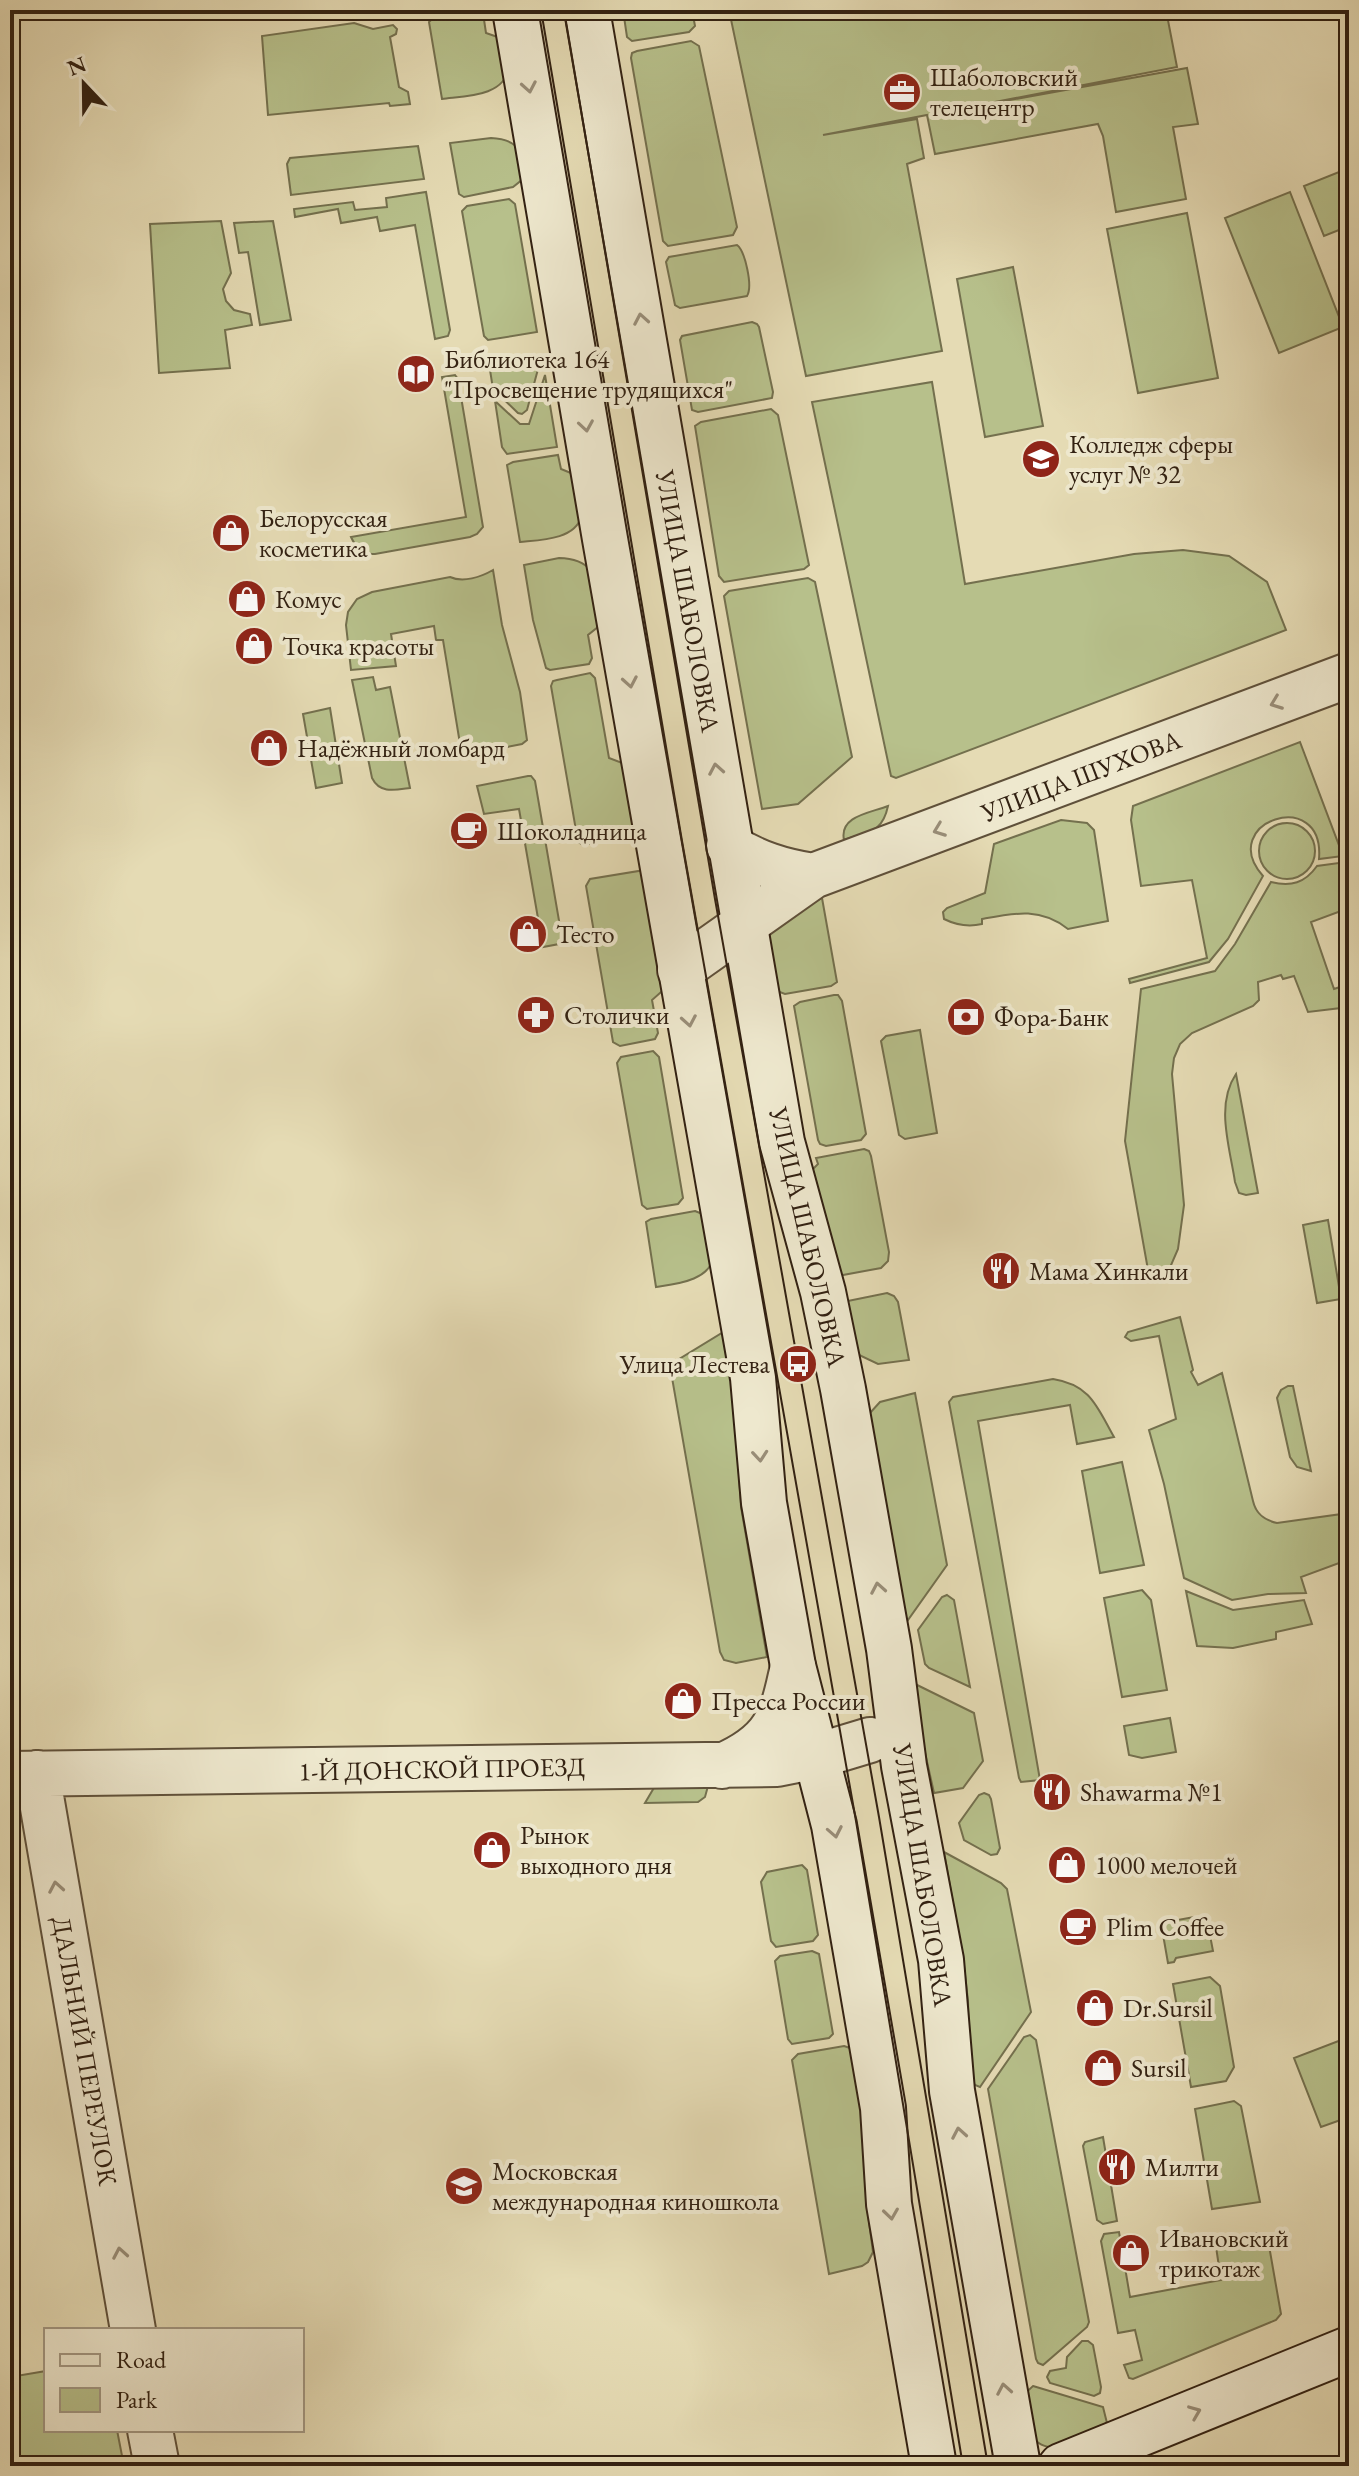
<svg xmlns="http://www.w3.org/2000/svg" width="1359" height="2476" viewBox="0 0 1359 2476" font-family="'EB Garamond',serif">
<style>
.green{fill:#b7c08b;stroke:#74704e;stroke-width:2}
.lines{fill:none;stroke-linecap:round;stroke-linejoin:round}
.street-casing{stroke:#5f503a;stroke-width:48}
.secondary-casing{stroke:#322112;stroke-width:48}
.street{stroke:#eee8ce;stroke-width:44}
.secondary{stroke:#eee8ce;stroke-width:44}
.tram{stroke:#322112;stroke-width:2}
.oneway{stroke:#998e79}
.labels{text-anchor:middle;stroke-width:8;stroke-linejoin:round;paint-order:stroke}
.poi-label{font-size:26px;fill:#322112;stroke:#eee8ce;text-anchor:start}
.street-label{font-size:26px;fill:#322112;stroke:#eee8ce}
</style>
<rect width="100%" height="100%" fill="#e5dbb4"/>
<filter id="stains"><feTurbulence type="fractalNoise" baseFrequency=".0025" numOctaves="4"/><feColorMatrix values="0 0 0 0 .2 0 0 0 0 .09 0 0 0 0 .02 0 0 0 .5 -.17"/></filter>
<radialGradient id="worn" r=".72"><stop offset=".6" stop-color="#630" stop-opacity="0"/><stop offset="1" stop-color="#630" stop-opacity=".3"/></radialGradient>
<path class="green" d="M 476,10 L 483,13 L 486,33 L 509,41 C 509,49 510,59 509,67 C 505,97 464,96 442,99 L 429,22 L 433,18 Z
M 623,10 L 692,10 L 695,26 L 689,32 L 632,41 L 627,37 Z
M 729,10 L 1166,10 L 1177,67 L 938,113 L 1187,68 L 1198,124 L 1173,127 L 1186,199 L 1116,212 L 1103,136 L 1098,124 L 935,154 L 927,115 L 823,135 L 917,119 L 924,158 L 907,164 L 942,351 L 806,376 Z
M 354,23 L 373,29 L 393,25 L 397,29 L 396,34 L 390,37 L 399,87 L 408,92 L 410,104 L 390,106 L 389,103 L 268,115 L 262,36 Z
M 691,41 L 699,46 L 737,227 L 733,235 L 668,246 L 663,241 L 631,58 L 632,53 L 637,51 Z
M 491,138 C 517,139 521,151 533,171 L 513,187 L 464,197 L 459,194 L 450,143 Z
M 418,146 L 424,179 L 291,195 L 287,164 L 290,158 Z
M 1349,168 L 1349,226 L 1324,236 L 1304,186 Z
M 426,192 L 450,330 L 448,336 L 435,339 L 415,225 L 380,231 L 377,217 L 341,223 L 338,209 L 295,217 L 294,209 L 353,202 L 355,210 L 387,207 L 386,198 Z
M 1290,192 L 1343,327 L 1279,353 L 1225,218 Z
M 509,199 L 515,204 L 537,332 L 488,340 L 484,336 L 462,211 L 467,206 Z
M 1187,213 L 1218,378 L 1138,393 L 1107,229 Z
M 221,221 L 231,273 L 223,289 L 226,301 L 234,310 L 250,314 L 252,325 L 225,330 L 230,368 L 159,373 L 150,224 Z
M 273,221 L 291,320 L 260,325 L 248,252 L 239,253 L 234,223 Z
M 737,245 C 745,251 753,286 747,296 L 680,308 L 675,305 L 666,262 L 669,257 Z
M 1013,267 L 1043,426 L 985,437 L 957,279 Z
M 752,322 L 757,324 L 759,327 L 773,392 L 772,398 L 698,412 L 692,410 L 680,340 L 682,336 Z
M 541,358 L 527,410 L 522,414 L 518,413 L 493,389 L 490,370 L 495,366 Z
M 455,375 L 458,379 L 483,527 L 477,534 L 470,537 L 375,554 C 363,555 356,548 351,537 L 466,517 L 442,377 Z
M 545,375 L 557,447 L 507,454 L 502,447 L 495,401 L 520,424 L 529,424 Z
M 932,382 L 965,584 L 1134,554 L 1183,550 L 1229,556 L 1267,582 L 1286,630 L 896,778 L 891,776 L 812,402 Z
M 771,409 L 778,415 L 809,565 L 804,569 L 724,582 L 719,576 L 695,426 L 701,422 Z
M 558,455 L 561,469 L 583,478 C 582,490 584,505 581,517 C 575,540 538,540 520,542 L 507,465 L 513,462 Z
M 559,558 C 600,559 597,586 608,619 L 588,635 L 592,658 L 589,664 L 550,670 L 546,668 L 533,620 L 524,565 Z
M 493,570 L 502,625 L 520,692 L 527,740 L 522,744 L 462,756 L 443,640 L 436,640 L 434,626 L 391,634 L 396,666 L 351,670 L 346,625 L 348,612 L 357,599 L 372,592 L 450,577 C 463,583 481,577 493,570 Z
M 808,578 L 815,582 L 852,757 L 798,804 L 762,809 L 724,596 L 729,591 Z
M 590,673 L 595,678 L 609,758 L 630,766 L 645,835 L 583,845 L 578,842 L 551,686 L 553,681 L 557,680 Z
M 373,677 L 376,690 L 390,687 L 410,788 C 395,790 380,794 372,778 L 352,680 Z
M 330,708 L 342,783 L 316,788 L 303,714 Z
M 1300,742 L 1343,856 L 1319,859 C 1325,785 1215,822 1263,876 L 1228,939 L 1209,962 L 1130,983 L 1129,979 L 1207,958 L 1192,880 L 1141,886 L 1131,820 L 1133,806 Z
M 528,776 L 531,776 L 535,781 L 562,938 L 559,944 L 543,947 L 519,809 L 484,814 L 477,786 Z
M 888,806 C 882,834 868,831 844,840 C 839,816 870,813 888,806 Z
M 1061,820 L 1087,823 L 1094,830 L 1108,921 L 1068,929 C 1040,907 1014,913 982,919 L 982,924 C 969,927 956,925 944,919 L 943,912 L 947,908 L 985,893 L 994,844 Z
M1259 851a28 28 0 1 1 56 0a28 28 0 1 1-56 0Z
M 1346,862 L 1349,870 L 1349,908 L 1311,922 L 1334,989 L 1349,984 L 1349,1007 L 1308,1012 L 1294,976 L 1283,979 L 1281,975 L 1258,982 L 1259,1000 L 1253,1006 L 1192,1033 L 1180,1044 L 1174,1058 L 1172,1074 L 1184,1205 L 1178,1249 L 1165,1279 L 1150,1281 L 1125,1141 L 1141,989 L 1215,971 L 1235,944 L 1271,882 C 1291,887 1305,883 1317,866 Z
M 651,869 L 670,984 L 652,1000 L 658,1033 L 655,1039 L 620,1046 L 613,1042 L 586,886 L 590,879 Z
M 822,898 L 837,982 L 831,986 L 785,994 L 769,988 L 766,936 L 794,909 Z
M 834,995 L 838,995 L 842,1001 L 866,1134 L 861,1140 L 826,1146 L 820,1144 L 818,1140 L 794,1006 L 800,1002 Z
M 920,1030 L 937,1133 L 905,1139 L 899,1135 L 881,1041 L 886,1036 Z
M 653,1051 L 659,1057 L 683,1198 L 678,1204 L 647,1209 L 642,1205 L 617,1063 L 621,1057 Z
M 1236,1074 L 1258,1193 L 1246,1195 L 1239,1193 L 1235,1182 C 1230,1148 1215,1105 1236,1074 Z
M 864,1149 L 869,1151 L 871,1156 L 889,1252 L 888,1261 L 881,1268 L 832,1277 L 807,1175 L 818,1164 L 816,1158 Z
M 695,1211 L 710,1217 C 711,1229 715,1243 714,1255 C 711,1281 675,1284 656,1287 L 646,1222 L 651,1219 Z
M 1328,1220 L 1341,1299 L 1317,1303 L 1303,1225 Z
M 887,1293 L 894,1296 L 898,1302 L 909,1360 L 878,1364 L 857,1354 L 838,1303 Z
M 1180,1317 L 1193,1370 L 1191,1372 L 1198,1385 L 1222,1373 L 1253,1501 C 1256,1514 1264,1520 1277,1523 L 1349,1513 L 1349,1563 L 1339,1563 L 1301,1577 L 1306,1593 L 1268,1594 L 1232,1600 L 1184,1578 L 1164,1484 L 1149,1430 L 1176,1419 L 1159,1336 L 1131,1341 L 1125,1337 L 1128,1332 Z
M 730,1328 L 741,1507 L 767,1657 L 736,1663 L 724,1660 L 720,1652 L 671,1372 L 676,1361 Z
M 1053,1379 C 1091,1385 1097,1407 1114,1437 L 1077,1444 L 1070,1405 L 978,1421 L 1040,1780 L 1021,1782 L 1019,1778 L 949,1402 L 953,1397 Z
M 1288,1386 L 1293,1386 L 1311,1471 L 1297,1467 L 1290,1457 L 1277,1398 L 1281,1390 Z
M 915,1393 L 947,1565 L 898,1634 L 869,1414 L 880,1402 Z
M 1122,1462 L 1144,1565 L 1100,1573 L 1082,1471 Z
M 1142,1590 L 1151,1600 L 1167,1690 L 1122,1697 L 1104,1598 Z
M 1186,1591 L 1233,1610 L 1304,1600 L 1312,1624 L 1276,1632 L 1276,1639 L 1233,1648 L 1197,1646 Z
M 947,1595 L 954,1600 L 970,1687 L 929,1668 L 925,1664 L 918,1630 L 942,1597 Z
M 909,1681 L 974,1713 L 983,1761 L 963,1788 L 934,1793 Z
M 1170,1718 L 1176,1752 L 1142,1758 L 1129,1755 L 1124,1726 Z
M 655,1786 L 708,1786 L 705,1797 L 698,1802 L 645,1803 Z
M 984,1793 L 989,1795 L 991,1799 L 1000,1848 L 997,1854 L 991,1855 L 964,1840 L 959,1823 L 979,1795 Z
M 944,1852 L 1001,1883 L 1007,1889 L 1031,2012 L 980,2087 L 975,2085 L 970,2079 L 968,2001 L 964,1966 Z
M 802,1865 L 807,1870 L 818,1935 L 813,1941 L 776,1947 L 771,1941 L 761,1882 L 767,1872 Z
M 1194,1917 L 1208,1925 L 1213,1951 L 1176,1958 L 1174,1962 L 1168,1963 L 1161,1923 Z
M 812,1951 L 819,1954 L 833,2034 L 829,2038 L 792,2044 L 788,2039 L 775,1961 L 780,1956 Z
M 1210,1977 L 1220,1986 L 1234,2067 L 1226,2081 L 1191,2087 L 1173,1984 Z
M 1030,2035 L 1036,2040 L 1089,2322 L 1087,2327 L 1043,2365 L 1038,2363 L 1036,2359 L 988,2089 L 1024,2037 Z
M 1349,2037 L 1349,2117 L 1321,2127 L 1294,2058 Z
M 844,2046 L 859,2051 L 866,2131 L 866,2199 L 873,2252 L 868,2262 L 862,2266 L 829,2274 L 792,2060 L 798,2054 Z
M 1234,2101 L 1241,2106 L 1260,2202 L 1212,2209 L 1195,2109 Z
M 1103,2137 L 1117,2221 L 1103,2224 L 1097,2220 L 1083,2146 L 1085,2142 Z
M 1119,2232 L 1130,2297 L 1221,2280 L 1215,2240 L 1256,2233 L 1268,2240 L 1281,2314 L 1276,2320 L 1133,2379 L 1129,2378 L 1124,2365 L 1142,2360 L 1135,2330 L 1118,2333 L 1101,2241 L 1104,2234 Z
M 1082,2341 L 1088,2341 L 1093,2345 L 1101,2387 L 1100,2393 L 1094,2396 L 1050,2383 L 1047,2377 L 1050,2371 L 1066,2368 L 1067,2357 Z
M 46,2371 L 46,2430 L 117,2430 L 124,2466 L 10,2466 L 10,2377 Z
M 1033,2386 L 1103,2407 L 1109,2431 C 1086,2439 1049,2462 1031,2435 C 1024,2426 1023,2408 1021,2397 Z"/>
<g class="lines">
<defs>
<path id="street" d="M 729,846 C 756,863 781,871 813,876
M 680,970 L 813,876 L 1349,675
M 722,1766 C 775,1743 782,1719 793,1666
M 37,1773 L 133,2330
M 10,1774 L 777,1764 L 817,1756 L 870,1740
M 150,2430 L 157,2466"/>
<path id="secondary" d="M 515,10 L 605,539 L 753,1378 L 764,1503 L 793,1666 L 834,1825 L 883,2108 L 889,2204 L 934,2466
M 587,10 L 782,1142 L 823,1292 L 843,1389 L 889,1649 L 904,1766 L 941,1960 L 952,2091 L 1018,2466
M 1061,2466 L 1349,2349"/>
</defs>
<use href="#street" class="street-casing"/>
<use href="#secondary" class="secondary-casing"/>
<use href="#street" class="street"/>
<use href="#secondary" class="secondary"/>
<path class="tram" d="M 541,10 L 682,841 L 856,1821 L 963,2466
M 564,10 L 715,899 L 879,1817 L 988,2466"/>
</g>
<defs><path id="oneway-chevron" d="M-2-3.5L2.5 0L-2 3.5" fill="none" stroke-width="1.6" stroke-linecap="round" stroke-linejoin="round" transform="scale(2)"/></defs>
<g class="oneway">
<use href="#oneway-chevron" transform="translate(529 87) rotate(80)"/>
<use href="#oneway-chevron" transform="translate(641 319) rotate(-100)"/>
<use href="#oneway-chevron" transform="translate(586 426) rotate(81)"/>
<use href="#oneway-chevron" transform="translate(630 682) rotate(80)"/>
<use href="#oneway-chevron" transform="translate(1276 703) rotate(159)"/>
<use href="#oneway-chevron" transform="translate(716 769) rotate(-100)"/>
<use href="#oneway-chevron" transform="translate(939 830) rotate(159)"/>
<use href="#oneway-chevron" transform="translate(689 1021) rotate(80)"/>
<use href="#oneway-chevron" transform="translate(760 1456) rotate(85)"/>
<use href="#oneway-chevron" transform="translate(878 1588) rotate(-100)"/>
<use href="#oneway-chevron" transform="translate(835 1832) rotate(79)"/>
<use href="#oneway-chevron" transform="translate(56 1887) rotate(-100)"/>
<use href="#oneway-chevron" transform="translate(959 2133) rotate(-100)"/>
<use href="#oneway-chevron" transform="translate(891 2214) rotate(82)"/>
<use href="#oneway-chevron" transform="translate(120 2253) rotate(-100)"/>
<use href="#oneway-chevron" transform="translate(1004 2389) rotate(-100)"/>
<use href="#oneway-chevron" transform="translate(1195 2412) rotate(-22)"/>
</g>
<defs>
<symbol id="office-disc" viewBox="-11 -11 22 22"><circle r="9.5" fill="#8f2418" stroke="#eee8ce"/><path d="M-6-3h4V-5.5h4V-3h4V5H-6ZM-1-4.5V-3h2v-1.5ZM-6 0V1H6V0Z" fill="#fff"/></symbol>
<symbol id="library-disc" viewBox="-11 -11 22 22"><circle r="9.5" fill="#8f2418" stroke="#eee8ce"/><path d="M-6-4Q-3-5.5-.7-3.5V5Q-3 3-6 4ZM6-4Q3-5.5 .7-3.5V5Q3 3 6 4Z" fill="#fff"/></symbol>
<symbol id="university-disc" viewBox="-11 -11 22 22"><circle r="9.5" fill="#8f2418" stroke="#eee8ce"/><path d="M0-5L7-2L0 1L-7-2ZM-4 1L0 2.5L4 1V4Q0 6-4 4Z" fill="#fff"/></symbol>
<symbol id="shop-disc" viewBox="-11 -11 22 22"><circle r="9.5" fill="#8f2418" stroke="#eee8ce"/><path d="M-5-2.5h2.3a2.7 3.5 0 0 1 5.4 0H5L5.5 6h-11ZM-1.5-2.5h3a1.5 2.3 0 0 0-3 0Z" fill="#fff"/></symbol>
<symbol id="cafe-disc" viewBox="-11 -11 22 22"><circle r="9.5" fill="#8f2418" stroke="#eee8ce"/><path d="M-5.5-4.5H6V0H3Q3 3.5 0 3.5H-2.5Q-5.5 3.5-5.5 0ZM3-3.2v2h1.7v-2ZM-6 4.5H4V6H-6Z" fill="#fff"/></symbol>
<symbol id="pharmacy-disc" viewBox="-11 -11 22 22"><circle r="9.5" fill="#8f2418" stroke="#eee8ce"/><path d="M-2-6h4v4h4v4h-4v4h-4v-4h-4v-4h4Z" fill="#fff"/></symbol>
<symbol id="bank-disc" viewBox="-11 -11 22 22"><circle r="9.5" fill="#8f2418" stroke="#eee8ce"/><path d="M-6-4H6V4H-6ZM0-2.3a2.3 2.3 0 1 0 0 4.6a2.3 2.3 0 1 0 0-4.6Z" fill="#fff"/></symbol>
<symbol id="restaurant-disc" viewBox="-11 -11 22 22"><circle r="9.5" fill="#8f2418" stroke="#eee8ce"/><path d="M-5-6h1v4h1v-4h1v4h1v-4h1v5L-1.5 .5V6h-2V.5L-5-1ZM5-6V6H3V1.5H1.5Q1.5-4 5-6Z" fill="#fff"/></symbol>
<symbol id="bus-disc" viewBox="-11 -11 22 22"><circle r="9.5" fill="#8f2418" stroke="#eee8ce"/><path d="M-5-6H5V4H4V6H2V4H-2V6H-4V4H-5ZM-3.5-4V0h7V-4ZM-3.5 1.2v1.5H-2V1.2ZM2 1.2v1.5H3.5V1.2Z" fill="#fff"/></symbol>
</defs>
<g fill-rule="evenodd">
<use href="#office-disc" x="880" y="70" width="44" height="44"/>
<use href="#library-disc" x="394" y="352" width="44" height="44"/>
<use href="#university-disc" x="1019" y="437" width="44" height="44"/>
<use href="#shop-disc" x="209" y="511" width="44" height="44"/>
<use href="#shop-disc" x="225" y="577" width="44" height="44"/>
<use href="#shop-disc" x="232" y="624" width="44" height="44"/>
<use href="#shop-disc" x="247" y="726" width="44" height="44"/>
<use href="#cafe-disc" x="447" y="809" width="44" height="44"/>
<use href="#shop-disc" x="506" y="912" width="44" height="44"/>
<use href="#pharmacy-disc" x="514" y="993" width="44" height="44"/>
<use href="#bank-disc" x="944" y="995" width="44" height="44"/>
<use href="#restaurant-disc" x="979" y="1249" width="44" height="44"/>
<use href="#bus-disc" x="776" y="1342" width="44" height="44"/>
<use href="#shop-disc" x="661" y="1679" width="44" height="44"/>
<use href="#restaurant-disc" x="1030" y="1770" width="44" height="44"/>
<use href="#shop-disc" x="470" y="1828" width="44" height="44"/>
<use href="#shop-disc" x="1045" y="1843" width="44" height="44"/>
<use href="#cafe-disc" x="1056" y="1905" width="44" height="44"/>
<use href="#shop-disc" x="1073" y="1986" width="44" height="44"/>
<use href="#shop-disc" x="1081" y="2046" width="44" height="44"/>
<use href="#restaurant-disc" x="1095" y="2145" width="44" height="44"/>
<use href="#university-disc" x="442" y="2164" width="44" height="44"/>
<use href="#shop-disc" x="1109" y="2231" width="44" height="44"/>
</g>
<g class="labels">
<g class="poi-label">
<text x="930" y="86">Шаболовский<tspan x="930" dy="30">телецентр</tspan></text>
<text x="444" y="368">Библиотека 164<tspan x="444" dy="30">"Просвещение трудящихся"</tspan></text>
<text x="1069" y="453">Колледж сферы<tspan x="1069" dy="30">услуг № 32</tspan></text>
<text x="259" y="527">Белорусская<tspan x="259" dy="30">косметика</tspan></text>
<text x="275" y="608">Комус</text>
<text x="282" y="655">Точка красоты</text>
<text x="297" y="757">Надёжный ломбард</text>
<text x="497" y="840">Шоколадница</text>
<text x="556" y="943">Тесто</text>
<text x="564" y="1024">Столички</text>
<text x="994" y="1026">Фора-Банк</text>
<text x="1029" y="1280">Мама Хинкали</text>
<text x="770" y="1373" text-anchor="end">Улица Лестева</text>
<text x="711" y="1710">Пресса России</text>
<text x="1080" y="1801">Shawarma №1</text>
<text x="520" y="1844">Рынок<tspan x="520" dy="30">выходного дня</tspan></text>
<text x="1095" y="1874">1000 мелочей</text>
<text x="1106" y="1936">Plim Coffee</text>
<text x="1123" y="2017">Dr.Sursil</text>
<text x="1131" y="2077">Sursil</text>
<text x="1145" y="2176">Милти</text>
<text x="492" y="2180">Московская<tspan x="492" dy="30">международная киношкола</tspan></text>
<text x="1159" y="2247">Ивановский<tspan x="1159" dy="30">трикотаж</tspan></text>
</g>
<g class="street-label">
<text transform="translate(688 601) rotate(80)" y="9">УЛИЦА ШАБОЛОВКА</text>
<text transform="translate(1081 776) rotate(-21)" y="9">УЛИЦА ШУХОВА</text>
<text transform="translate(808 1237) rotate(77)" y="9">УЛИЦА ШАБОЛОВКА</text>
<text transform="translate(442 1769) rotate(-1)" y="9">1-Й ДОНСКОЙ ПРОЕЗД</text>
<text transform="translate(923 1875) rotate(81)" y="9">УЛИЦА ШАБОЛОВКА</text>
<text transform="translate(85 2051) rotate(80)" y="9">ДАЛЬНИЙ ПЕРЕУЛОК</text>
</g>
</g>
<rect width="1359" height="2476" fill="none" stroke="#e5dbb4" stroke-width="40"/>
<rect x="12" y="12" width="1335" height="2452" fill="none" stroke="#322112" stroke-width="4"/>
<rect x="20" y="20" width="1319" height="2436" fill="none" stroke="#322112" stroke-width="2"/>
<rect x="44" y="2328" width="260" height="104" fill="#eee8ce" stroke="#a39883" stroke-width="2"/>
<rect x="60" y="2354" width="40" height="12" fill="#eee8ce" stroke="#a39883" stroke-width="2"/>
<text x="116" y="2368" font-size="24" fill="#322112">Road</text>
<rect x="60" y="2388" width="40" height="24" fill="#b7c08b" stroke="#a39883" stroke-width="2"/>
<text x="116" y="2408" font-size="24" fill="#322112">Park</text>
<g transform="translate(84 84) rotate(338)" stroke="#eee8ce" stroke-width="6" paint-order="stroke">
<path d="M0-6L14 30L0 20L-14 30Z" fill="#322112"/>
<text y="-12" font-size="22" font-weight="bold" text-anchor="middle" fill="#322112">N</text>
</g>
<rect width="100%" height="100%" filter="url(#stains)"/>
<rect width="100%" height="100%" fill="url(#worn)"/>
</svg>
